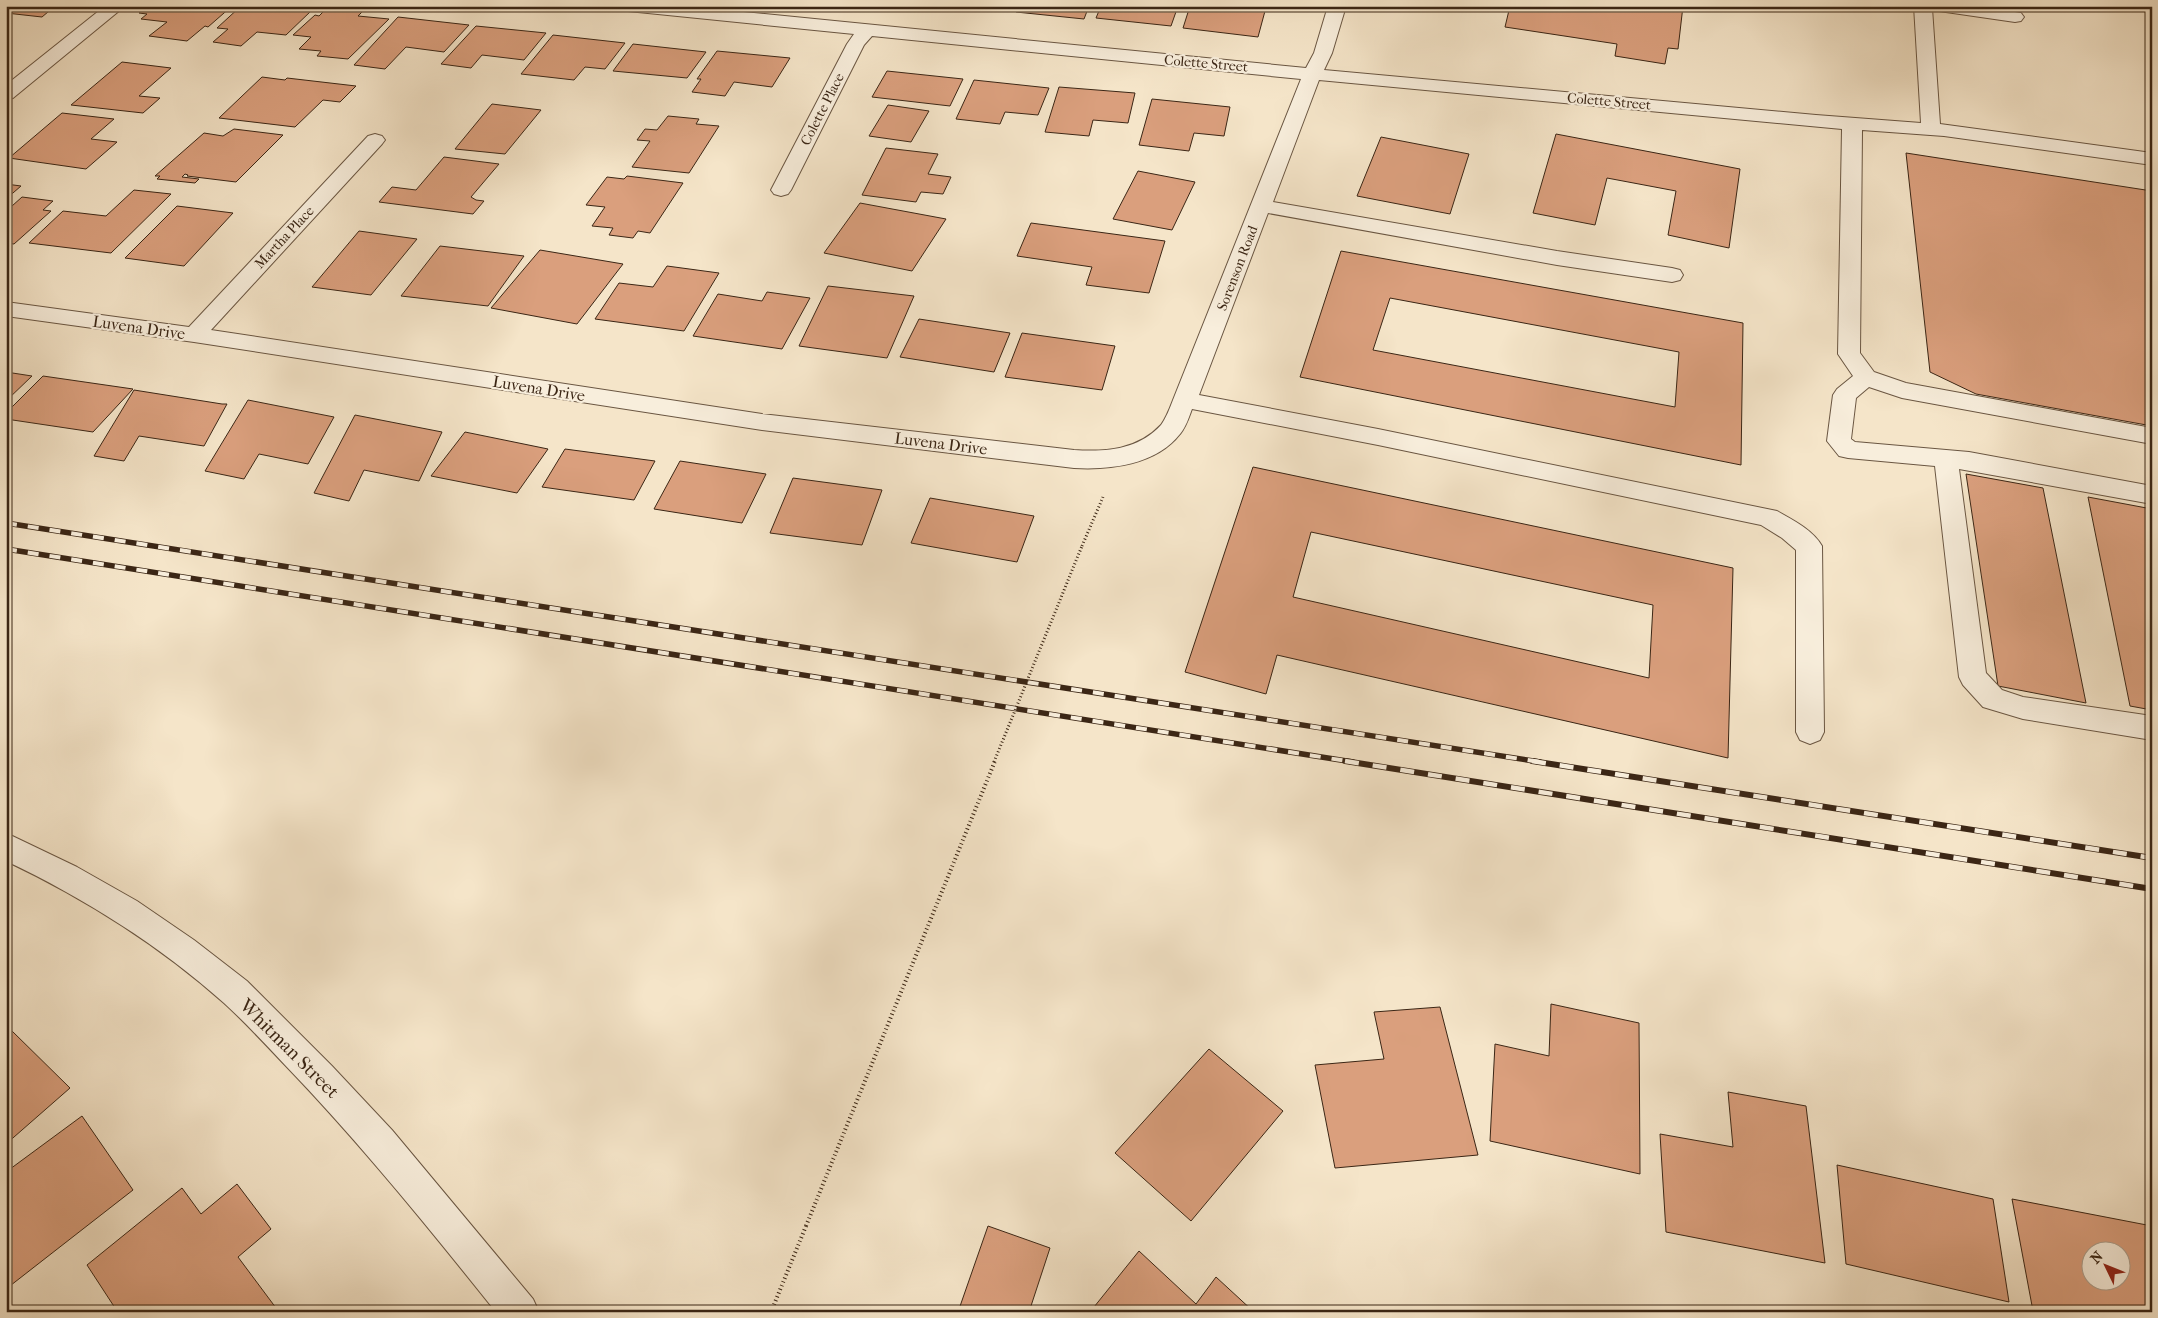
<svg xmlns="http://www.w3.org/2000/svg" width="2158" height="1318" viewBox="0 0 2158 1318" font-family="'IM FELL French Canon',serif">
<style>
.building{fill:#da9f7d;stroke:#3b2615;fill-rule:evenodd}
.lines{fill:none;stroke-linecap:round;stroke-linejoin:round}
.minor-casing{stroke:#6a5642;stroke-width:2}
.path-far1{stroke:#3b2615;stroke-width:3;stroke-dasharray:1 2.5;stroke-linecap:butt}
.path{stroke:#3b2615;stroke-width:4;stroke-dasharray:1 3;stroke-linecap:butt}
.minor{fill:#f8eedc;fill-rule:evenodd}
.rail-far1-casing{stroke:#3b2615;stroke-width:5.5}
.rail-casing{stroke:#3b2615;stroke-width:6}
.rail-far1{stroke:#f8eedc;stroke-width:4;stroke-dasharray:11;stroke-linecap:butt}
.rail{stroke:#f8eedc;stroke-width:4.5;stroke-dasharray:14;stroke-linecap:butt}
.path-bridge-far1{stroke:#3b2615;stroke-width:3;stroke-dasharray:1 2.5;stroke-linecap:butt}
.path-bridge{stroke:#3b2615;stroke-width:4;stroke-dasharray:1 3;stroke-linecap:butt}
.labels{text-anchor:middle;stroke-width:4.5;stroke-linejoin:round;paint-order:stroke}
.far-street-label{font-size:14px;fill:#3b2615;stroke:#f8eedc}
.street-label{font-size:16px;fill:#3b2615;stroke:#f8eedc}
.near-street-label{font-size:19px;fill:#3b2615;stroke:#f8eedc}
</style>
<rect width="100%" height="100%" fill="#f5e5c9"/>
<filter id="stains"><feTurbulence type="fractalNoise" baseFrequency=".004" numOctaves="4"/><feColorMatrix values="0 0 0 0 .2 0 0 0 0 .09 0 0 0 0 .02 0 0 0 .5 -.17"/></filter>
<radialGradient id="worn" r=".72"><stop offset=".6" stop-color="#630" stop-opacity="0"/><stop offset="1" stop-color="#630" stop-opacity=".3"/></radialGradient>
<path class="building" d="M 6,6 L 55,6 L 42,17 L 6,13 Z
M 148,6 L 232,6 L 208,27 L 205,26 L 187,41 L 149,36 L 167,22 L 141,19 L 147,14 L 139,13 Z
M 241,6 L 269,6 L 311,11 L 286,35 L 257,32 L 241,46 L 213,42 L 228,29 L 217,28 Z
M 329,6 L 358,8 L 364,10 L 358,16 L 389,19 L 348,59 L 317,56 L 321,51 L 299,49 L 311,37 L 293,35 L 315,15 L 319,16 Z
M 956,6 L 1010,6 L 1008,11 Z
M 1019,6 L 1089,6 L 1084,19 L 1016,12 Z
M 1101,6 L 1178,6 L 1171,26 L 1096,18 Z
M 1190,6 L 1226,6 L 1265,11 L 1258,37 L 1183,28 Z
M 1510,6 L 1683,6 L 1678,49 L 1668,48 L 1665,64 L 1615,56 L 1617,44 L 1505,27 Z
M 398,17 L 469,25 L 444,52 L 406,47 L 385,69 L 354,65 Z
M 476,26 L 546,33 L 524,60 L 482,55 L 471,68 L 441,64 Z
M 553,35 L 625,43 L 605,69 L 585,67 L 574,80 L 521,74 Z
M 633,44 L 706,52 L 687,78 L 613,71 Z
M 717,51 L 790,58 L 772,87 L 734,82 L 725,96 L 692,92 L 701,79 L 697,79 Z
M 122,62 L 171,68 L 139,96 L 160,98 L 143,113 L 71,105 Z
M 887,71 L 963,79 L 950,106 L 872,97 Z
M 262,77 L 285,80 L 287,78 L 356,86 L 340,102 L 323,100 L 295,127 L 219,118 Z
M 974,80 L 1049,88 L 1038,115 L 1005,112 L 1000,124 L 956,119 Z
M 1059,87 L 1135,93 L 1128,123 L 1093,120 L 1089,136 L 1045,132 Z
M 1152,99 L 1230,107 L 1224,136 L 1194,133 L 1189,151 L 1139,145 Z
M 492,104 L 541,110 L 505,154 L 455,149 Z
M 888,105 L 929,111 L 911,142 L 869,136 Z
M 62,113 L 114,119 L 91,139 L 117,142 L 86,169 L 9,158 Z
M 668,116 L 699,119 L 696,124 L 719,126 L 689,173 L 632,167 L 650,141 L 637,140 L 645,129 L 657,130 Z
M 234,129 L 283,135 L 236,182 L 187,176 L 188,175 L 185,174 L 182,177 L 199,179 L 195,183 L 157,179 L 160,176 L 155,176 L 204,133 L 223,136 Z
M 1556,134 L 1740,169 L 1729,248 L 1668,235 L 1676,191 L 1607,178 L 1595,225 L 1533,213 Z
M 1381,137 L 1469,154 L 1450,214 L 1357,196 Z
M 886,148 L 938,154 L 928,174 L 951,177 L 943,194 L 921,192 L 916,202 L 862,195 Z
M 1906,153 L 2152,191 L 2152,426 L 1976,394 L 1930,372 Z
M 444,157 L 499,164 L 471,197 L 476,200 L 484,201 L 473,214 L 379,202 L 392,187 L 416,190 Z
M 1138,171 L 1195,182 L 1172,230 L 1113,219 Z
M 627,176 L 683,183 L 650,233 L 638,231 L 633,238 L 609,235 L 613,228 L 592,226 L 605,207 L 586,205 L 607,177 L 624,179 Z
M 6,184 L 21,186 L 6,199 Z
M 134,190 L 171,194 L 111,253 L 29,243 L 63,211 L 106,216 Z
M 22,197 L 53,201 L 43,210 L 51,211 L 14,244 L 6,243 L 6,206 L 12,206 Z
M 860,203 L 946,219 L 912,271 L 824,253 Z
M 177,206 L 233,213 L 184,266 L 125,258 Z
M 1031,223 L 1165,241 L 1149,293 L 1086,285 L 1092,267 L 1017,256 Z
M 359,231 L 417,239 L 371,295 L 312,287 Z
M 440,246 L 524,256 L 488,306 L 401,296 Z
M 540,250 L 623,264 L 577,324 L 491,308 Z
M 1341,251 L 1743,323 L 1741,465 L 1300,377 ZM 1390,298 L 1679,352 L 1675,407 L 1373,350 Z
M 667,266 L 719,273 L 684,331 L 595,319 L 619,283 L 653,287 Z
M 828,286 L 914,296 L 887,358 L 799,346 Z
M 767,292 L 810,298 L 782,349 L 693,336 L 718,294 L 762,301 Z
M 919,319 L 1010,333 L 994,372 L 900,357 Z
M 1022,333 L 1115,346 L 1102,390 L 1005,377 Z
M 6,372 L 32,376 L 6,401 Z
M 43,376 L 133,389 L 93,432 L 6,419 L 6,413 Z
M 134,390 L 222,404 L 227,404 L 204,446 L 139,436 L 124,461 L 94,456 Z
M 248,400 L 334,417 L 308,464 L 259,454 L 244,479 L 205,471 Z
M 355,415 L 442,432 L 419,481 L 364,470 L 349,501 L 314,493 Z
M 465,432 L 548,449 L 517,493 L 431,476 Z
M 565,449 L 655,461 L 634,500 L 542,487 Z
M 680,461 L 766,474 L 742,523 L 654,509 Z
M 1253,467 L 1733,568 L 1728,758 L 1277,655 L 1266,694 L 1185,672 ZM 1311,532 L 1653,605 L 1649,678 L 1293,597 Z
M 1966,474 L 2043,488 L 2086,703 L 1998,686 Z
M 793,478 L 882,490 L 862,545 L 770,533 Z
M 2088,497 L 2152,509 L 2152,710 L 2130,706 Z
M 930,498 L 1034,516 L 1017,562 L 911,543 Z
M 1551,1004 L 1639,1023 L 1640,1174 L 1490,1141 L 1495,1044 L 1549,1056 Z
M 1440,1007 L 1478,1155 L 1335,1168 L 1315,1065 L 1384,1059 L 1374,1012 Z
M 11,1030 L 70,1088 L 6,1144 L 6,1034 Z
M 1209,1049 L 1283,1111 L 1191,1221 L 1115,1153 Z
M 1728,1092 L 1806,1106 L 1825,1263 L 1666,1232 L 1660,1134 L 1733,1147 Z
M 82,1116 L 133,1190 L 6,1289 L 6,1172 Z
M 1837,1165 L 1993,1199 L 2009,1302 L 1846,1264 Z
M 237,1184 L 271,1229 L 238,1257 L 279,1312 L 116,1312 L 117,1311 L 87,1265 L 182,1188 L 201,1214 Z
M 2012,1199 L 2152,1226 L 2152,1312 L 2033,1311 ZM 2090,1250 L 2120,1250 L 2120,1280 L 2090,1280 Z
M 988,1226 L 1050,1248 L 1029,1312 L 958,1312 Z
M 1139,1251 L 1196,1304 L 1216,1277 L 1254,1312 L 1090,1312 Z"/>
<g class="lines">
<defs>
<path id="minor" d="M 105,6 L 125,6 L 13,98 L 6,100 L 6,85 Z
M 619,6 L 683,6 L 1306,68 L 1314,53 L 1328,6 L 1346,6 L 1332,53 L 1324,70 L 1816,115 L 1921,123 L 1914,6 L 1977,6 L 2021,13 L 2024,17 L 2021,21 L 2015,22 L 1939,11 L 1932,8 L 1940,124 L 2152,153 L 2152,165 L 1944,136 L 1862,130 L 1860,353 L 1874,372 L 1906,383 L 2152,428 L 2152,444 L 1902,398 L 1869,387 L 1856,398 L 1851,439 L 1855,442 L 1969,452 L 2152,486 L 2152,504 L 1959,469 L 1986,673 L 2002,690 L 2023,697 L 2152,716 L 2152,740 L 2023,719 L 1983,707 L 1963,685 L 1959,677 L 1935,466 L 1848,458 L 1839,456 L 1827,441 L 1833,395 L 1837,389 L 1853,376 L 1838,354 L 1842,129 L 1319,80 L 1273,202 L 1557,251 L 1672,268 L 1680,270 L 1683,275 L 1680,280 L 1672,282 L 1557,265 L 1268,213 L 1199,395 L 1378,429 L 1777,511 C 1793,520 1813,530 1822,546 L 1824,732 L 1820,740 L 1810,744 L 1800,740 L 1796,732 L 1796,550 L 1782,538 L 1761,525 L 1378,445 L 1192,409 C 1189,417 1186,427 1180,434 C 1156,465 1110,470 1074,468 L 762,430 L 194,342 L 6,316 L 6,302 L 189,327 L 368,136 L 375,134 L 382,136 L 385,140 L 382,144 L 211,330 L 762,414 L 1074,450 C 1106,452 1138,450 1161,425 C 1166,418 1170,408 1173,400 L 1301,79 L 872,36 L 864,45 L 791,190 L 788,194 L 781,196 L 774,194 L 771,190 L 847,44 L 854,34 L 628,11 L 622,10 Z
M 6,833 L 77,867 L 137,901 L 194,940 L 247,981 L 332,1066 L 392,1130 L 533,1299 L 539,1312 L 496,1312 C 428,1227 360,1143 285,1065 C 265,1044 245,1022 224,1003 C 159,945 84,898 6,861 Z"/>
</defs>
<use href="#minor" class="minor-casing"/>
<path class="path-far1" d="M 1082,546 L 1103,497"/>
<path class="path" d="M 771,1312 L 806,1226"/>
<use href="#minor" class="minor"/>
<defs>
<path id="rail-far1" d="M 6,523 L 1540,762
M 6,549 L 1353,762"/>
<path id="rail" d="M 1345,761 L 2152,889
M 1532,761 L 2152,858"/>
</defs>
<use href="#rail-far1" class="rail-far1-casing"/>
<use href="#rail" class="rail-casing"/>
<use href="#rail-far1" class="rail-far1"/>
<use href="#rail" class="rail"/>
<path class="path-bridge-far1" d="M 994,762 L 1082,546"/>
<path class="path-bridge" d="M 806,1226 L 995,761"/>
</g>
<g class="labels">
<g class="far-street-label">
<text transform="translate(1206 63) rotate(5)" y="5">Colette Street</text>
<text transform="translate(1609 101) rotate(5)" y="5">Colette Street</text>
<text transform="translate(822 109) rotate(-63)" y="5">Colette Place</text>
<text transform="translate(284 237) rotate(-47)" y="5">Martha Place</text>
<text transform="translate(1237 268) rotate(-69)" y="5">Sorenson Road</text>
</g>
<g class="street-label">
<text transform="translate(139 327) rotate(8)" y="6">Luvena Drive</text>
<text transform="translate(539 388) rotate(9)" y="6">Luvena Drive</text>
<text transform="translate(941 443) rotate(7)" y="6">Luvena Drive</text>
</g>
<g class="near-street-label">
<text transform="translate(290 1048) rotate(45)" y="7">Whitman Street</text>
</g>
</g>
<rect width="2158" height="1318" fill="none" stroke="#f5e5c9" stroke-width="25"/>
<rect x="8" y="8" width="2143" height="1303" fill="none" stroke="#3b2615" stroke-width="2.5"/>
<rect x="12" y="12" width="2133" height="1293" fill="none" stroke="#3b2615"/>
<g transform="translate(2106 1266) rotate(313)"><circle r="24" fill="#f8eedc" stroke="#ac9e8c"/>
<path d="M0-4L9 19L0 12L-9 19Z" fill="#8f2418"/>
<text y="-8" font-size="14" font-weight="bold" text-anchor="middle" fill="#3b2615">N</text>
</g>
<rect width="100%" height="100%" filter="url(#stains)"/>
<rect width="100%" height="100%" fill="url(#worn)"/>
</svg>
